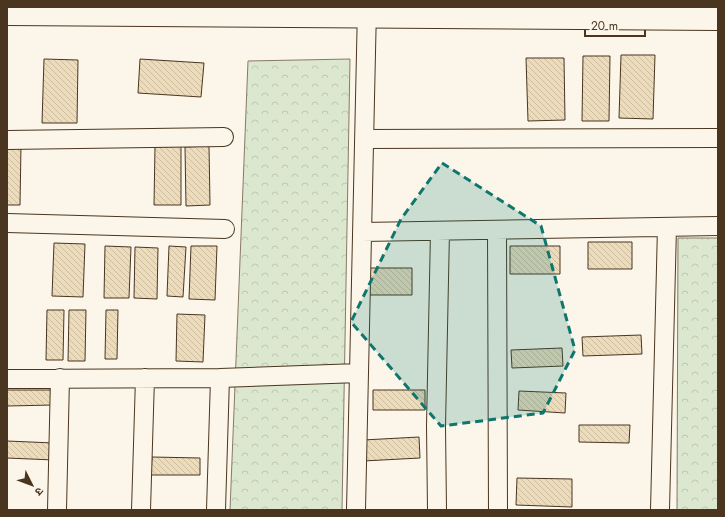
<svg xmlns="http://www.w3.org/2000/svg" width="725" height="517" viewBox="0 0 725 517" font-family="Jost,'Noto Sans Devanagari',sans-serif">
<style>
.park{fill:url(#park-crowns);stroke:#887966}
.building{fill:url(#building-back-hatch);stroke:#4a3520}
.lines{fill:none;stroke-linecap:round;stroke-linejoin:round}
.street-casing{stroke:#4a3520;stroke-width:20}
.secondary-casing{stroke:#4a3520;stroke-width:24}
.street{stroke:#fbf6e9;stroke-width:18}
.secondary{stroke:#fbf6e9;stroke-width:22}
.marked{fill:#0f766e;fill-opacity:0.2;stroke:#0f766e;stroke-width:3;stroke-dasharray:8 5;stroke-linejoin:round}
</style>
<defs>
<pattern id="park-crowns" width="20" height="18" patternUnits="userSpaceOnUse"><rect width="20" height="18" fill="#dce7d0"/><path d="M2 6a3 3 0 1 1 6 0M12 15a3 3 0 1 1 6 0" fill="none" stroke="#bec7b2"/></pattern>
<pattern id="building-back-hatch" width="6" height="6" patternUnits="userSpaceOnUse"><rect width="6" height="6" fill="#ecdcbc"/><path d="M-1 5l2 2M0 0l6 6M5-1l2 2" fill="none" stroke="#ccbda1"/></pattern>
</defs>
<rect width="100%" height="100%" fill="#fbf6e9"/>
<path class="park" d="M 350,59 L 342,510 L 230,510 L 248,61 Z
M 678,238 L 718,238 L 718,510 L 677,510 Z"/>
<path class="building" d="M 621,55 L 655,55 L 653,119 L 619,118 Z
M 583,56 L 610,56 L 609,121 L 582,121 Z
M 526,58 L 564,58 L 565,120 L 528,121 Z
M 44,59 L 78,60 L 77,123 L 42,123 Z
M 140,59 L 204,63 L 201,97 L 138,93 Z
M 7,145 L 21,145 L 20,205 L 7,205 Z
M 155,146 L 181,146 L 181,205 L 154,205 Z
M 209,146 L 210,205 L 186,206 L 185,147 Z
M 588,242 L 632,242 L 632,269 L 588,269 Z
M 54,243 L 85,244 L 83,297 L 52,296 Z
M 105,246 L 131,247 L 129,298 L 104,298 Z
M 169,246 L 186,247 L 183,297 L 167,296 Z
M 191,246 L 217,246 L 215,300 L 189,299 Z
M 510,246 L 560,246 L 560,274 L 510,274 Z
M 135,247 L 158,248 L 157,299 L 134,298 Z
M 364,268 L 412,268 L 412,295 L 364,295 Z
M 47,310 L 64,310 L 63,360 L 46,360 Z
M 69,310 L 86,310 L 85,361 L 68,361 Z
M 106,310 L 118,310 L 117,359 L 105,359 Z
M 177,314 L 205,315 L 203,362 L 176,361 Z
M 641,335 L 642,354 L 583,356 L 582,337 Z
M 562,348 L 563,366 L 512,368 L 511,350 Z
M 7,390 L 53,390 L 53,405 L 7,406 Z
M 373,390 L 425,390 L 425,410 L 373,410 Z
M 519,391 L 566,393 L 565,413 L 518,410 Z
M 579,425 L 630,425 L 629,443 L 579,442 Z
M 419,437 L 420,458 L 363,461 L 363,440 Z
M 7,441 L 54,443 L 54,460 L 7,458 Z
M 152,457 L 200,458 L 200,475 L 151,475 Z
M 517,478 L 572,479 L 572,507 L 516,505 Z"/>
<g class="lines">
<defs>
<path id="street" d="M 364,139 L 718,138
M 7,140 L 224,137
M 7,223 L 225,229
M 497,230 L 498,510
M 362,232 L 718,226
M 220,378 L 359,373
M 7,379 L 220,378 L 216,510
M 57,510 L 60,378
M 141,510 L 145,378
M 356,510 L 367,7
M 437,510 L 436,426 L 440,231
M 660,510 L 667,227"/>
<path id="secondary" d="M 7,14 L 718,19"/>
</defs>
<use href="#street" class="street-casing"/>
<use href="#secondary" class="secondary-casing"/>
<use href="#street" class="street"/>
<use href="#secondary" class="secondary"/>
</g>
<path class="marked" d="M 442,163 L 541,226 L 575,350 L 543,413 L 441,426 L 351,322 L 401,219 Z"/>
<rect width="725" height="517" fill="none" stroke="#4a3520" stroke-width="16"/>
<g transform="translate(32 485) rotate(132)" stroke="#fbf6e9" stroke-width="3" paint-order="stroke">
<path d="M0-3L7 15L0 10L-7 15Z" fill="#4a3520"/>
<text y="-6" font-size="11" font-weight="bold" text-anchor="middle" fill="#4a3520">उ</text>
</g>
<path d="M585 30v6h60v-6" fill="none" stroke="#4a3520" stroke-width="2"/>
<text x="591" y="30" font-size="12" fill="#4a3520" stroke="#fbf6e9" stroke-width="3" paint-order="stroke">20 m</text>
</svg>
